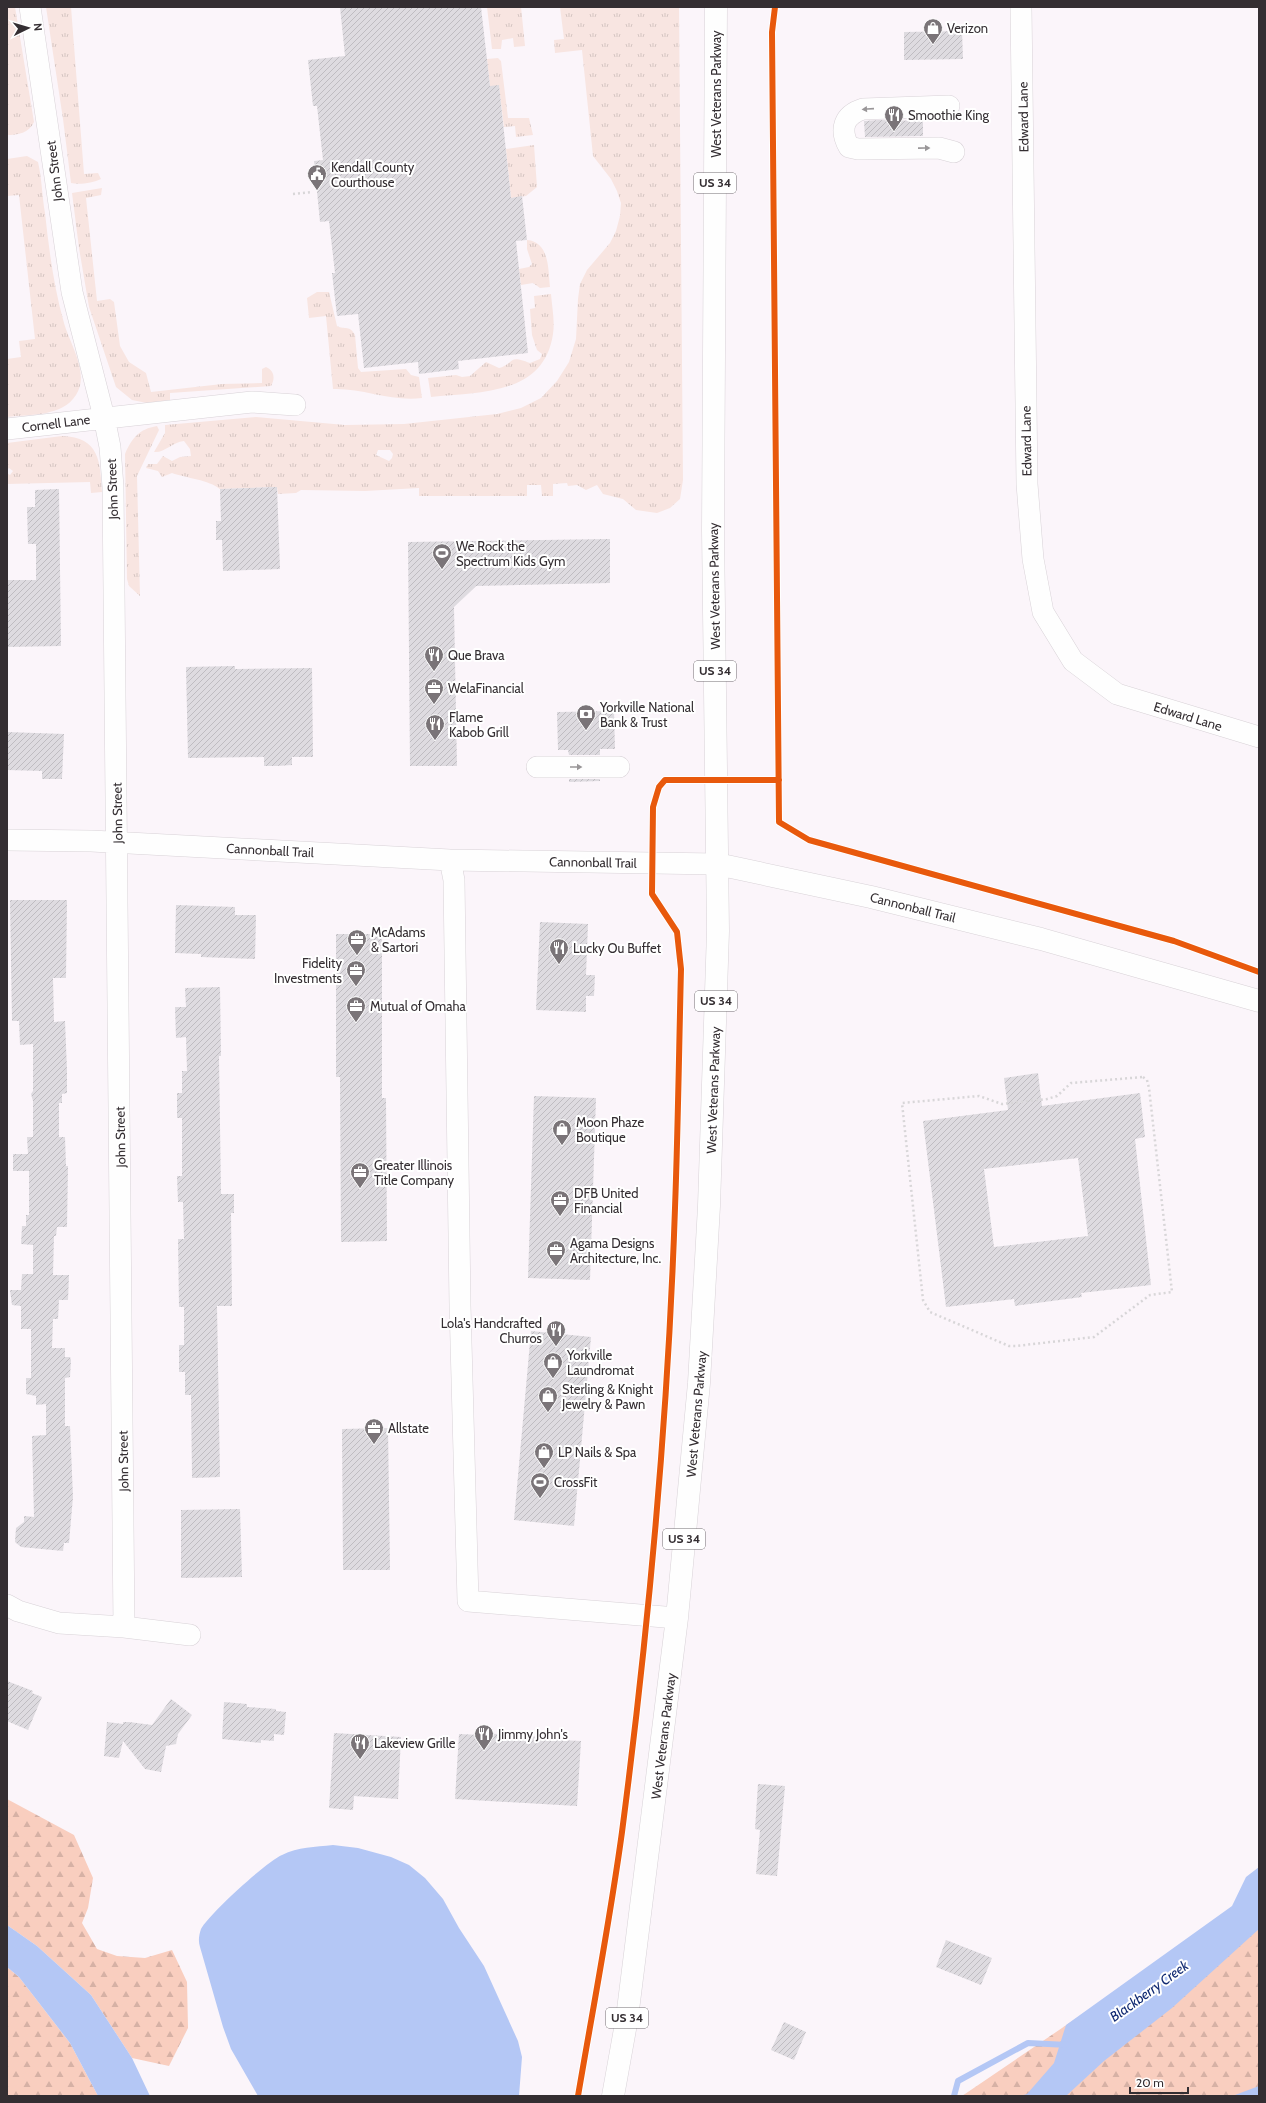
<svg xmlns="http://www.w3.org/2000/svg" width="1266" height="2103" viewBox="0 0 1266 2103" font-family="Cabin,sans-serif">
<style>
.grass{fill:url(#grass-tufts);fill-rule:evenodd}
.forest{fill:url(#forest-firs)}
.water{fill:#b4c7f5}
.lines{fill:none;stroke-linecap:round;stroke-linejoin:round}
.stream{stroke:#b4c7f5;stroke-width:6}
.building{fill:url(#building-hatch);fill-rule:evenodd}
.minor-casing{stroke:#d8d2d7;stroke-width:22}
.major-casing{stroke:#d8d2d7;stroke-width:23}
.path{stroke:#d8d6d8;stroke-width:2.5;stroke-dasharray:2 3;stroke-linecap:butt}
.minor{stroke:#fefefe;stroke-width:21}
.major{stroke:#fefefe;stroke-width:22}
.cycleway-casing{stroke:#fff;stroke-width:8}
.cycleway{stroke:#e8590c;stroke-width:6}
.oneway{fill:#999698}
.labels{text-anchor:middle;stroke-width:4;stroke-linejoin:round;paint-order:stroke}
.shield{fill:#fff;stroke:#716d70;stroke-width:1}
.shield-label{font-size:12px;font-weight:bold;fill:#342e32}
.poi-label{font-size:13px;fill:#342e32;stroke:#fff;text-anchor:start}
.street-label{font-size:13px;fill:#342e32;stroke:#fff}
.water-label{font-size:14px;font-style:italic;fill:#112a72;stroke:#fff}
</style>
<defs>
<pattern id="grass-tufts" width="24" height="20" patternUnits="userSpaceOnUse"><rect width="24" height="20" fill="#f8e5e1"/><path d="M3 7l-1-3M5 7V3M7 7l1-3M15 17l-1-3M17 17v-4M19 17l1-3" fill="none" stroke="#d5c5c2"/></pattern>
<pattern id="forest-firs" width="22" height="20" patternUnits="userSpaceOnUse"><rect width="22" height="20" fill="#f9cebf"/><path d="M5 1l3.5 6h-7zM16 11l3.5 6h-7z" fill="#d6b1a5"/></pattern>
<pattern id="building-hatch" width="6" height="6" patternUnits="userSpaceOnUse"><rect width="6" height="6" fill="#dedbe0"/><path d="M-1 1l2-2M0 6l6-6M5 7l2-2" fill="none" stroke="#bfbcc1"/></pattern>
</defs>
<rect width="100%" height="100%" fill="#fbf5fa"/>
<path class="grass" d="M 7,7 L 15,7 L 34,122 C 29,133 18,135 7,135 Z
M 46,7 L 71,7 L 84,174 L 98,173 L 101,179 C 93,183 79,185 71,183 L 63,119 Z
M 487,7 L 521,7 L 525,46 L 514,47 L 513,38 L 502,40 L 501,49 L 492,49 Z
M 560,7 L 679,7 L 683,480 L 680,499 L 670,508 L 657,513 L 636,510 L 623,499 L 603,494 L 597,485 L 586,490 L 577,485 L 568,486 L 567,483 L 553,484 L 553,496 L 542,496 L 541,485 L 527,485 L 527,496 L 419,496 L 419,488 L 365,491 L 301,490 L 296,493 L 278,494 L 277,487 L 220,489 C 209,480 186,478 172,473 L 162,477 L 158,471 L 146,468 L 148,464 L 157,464 L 163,456 L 172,461 L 180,457 L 191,456 L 190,449 L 184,441 C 172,442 165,453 154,452 L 165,433 L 165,425 L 256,417 L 345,425 L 404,424 L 497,414 L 521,408 L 541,398 L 557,381 L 569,362 L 576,339 L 578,299 L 580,284 L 587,270 L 610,243 L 616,231 L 620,216 L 621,203 L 617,191 L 611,179 L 593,156 L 582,50 L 555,53 L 554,40 L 564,39 ZM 378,450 L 390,450 L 393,454 L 392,458 L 389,461 L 376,455 Z
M 498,58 L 501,61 L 508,118 L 529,118 L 533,135 L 516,137 L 515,126 L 504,127 L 499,86 L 490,86 L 487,59 Z
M 534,145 L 537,187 L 526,196 L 511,198 L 506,149 Z
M 27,156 L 38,162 C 42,179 42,196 45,213 C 49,250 54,288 64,323 C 70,344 90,374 76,395 C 62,417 31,414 7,417 L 7,359 L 21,357 L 19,341 L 35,339 L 19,195 L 7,196 L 7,159 Z
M 102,188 L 101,195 L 86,198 L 97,301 L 110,299 L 114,302 L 120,346 L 129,362 L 146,373 L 151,392 L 222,384 L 262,383 L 262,369 L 266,367 C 275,371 275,379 271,386 L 170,393 L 170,400 L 147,403 L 132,400 L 116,387 L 89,307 L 79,248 L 72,193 Z
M 527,240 C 550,242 548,270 550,287 L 540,288 L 533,283 L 521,285 L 519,269 L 529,267 L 532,264 L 527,249 Z
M 317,292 L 329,292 L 337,326 C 345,330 350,325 355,335 L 358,368 L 361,372 L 406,369 L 411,375 L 419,377 L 422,398 C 392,402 363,388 333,389 L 326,316 L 309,318 L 307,298 Z
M 551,294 C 552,307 555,321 553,334 C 544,396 478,392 431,397 L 428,378 L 456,375 L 462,377 L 470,376 L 486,362 L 499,368 C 515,363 508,354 530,363 L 540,359 L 542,354 L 537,350 L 532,335 L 530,309 L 535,308 L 534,296 Z
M 157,426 L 159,430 L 137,476 L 140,596 L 129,586 L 127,579 L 125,454 C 132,438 139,429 157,426 Z
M 62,436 C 100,437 100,462 102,492 L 91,493 L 90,482 L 7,484 L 7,473 L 10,475 L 13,471 L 9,468 L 7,470 L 7,443 Z"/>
<path class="forest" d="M 7,1799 L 74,1835 L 93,1878 L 88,1908 L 82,1923 L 97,1949 L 117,1956 L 145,1958 L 172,1950 L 187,1982 L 188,2028 L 169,2066 L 132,2058 L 91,1995 L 37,1946 L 7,1925 Z
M 1259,1894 L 1259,2096 L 962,2096 Z
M 7,1967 L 19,1977 L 70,2043 L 98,2096 L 7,2096 Z"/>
<path class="water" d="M 333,1845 L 358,1848 L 391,1857 L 409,1865 L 425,1878 L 443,1899 L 459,1928 L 484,1966 L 518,2041 L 522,2057 L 519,2096 L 258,2096 L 231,2049 L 223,2027 L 200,1947 C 198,1941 199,1935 201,1929 C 208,1915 267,1861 282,1855 C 298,1847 315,1847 333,1845 Z
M 1259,1867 L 1259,1929 L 1172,2008 L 1104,2061 L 1066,2096 L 1020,2096 L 1027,2094 L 1054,2063 L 1066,2025 L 1232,1906 L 1246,1877 Z
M 7,1925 L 37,1946 L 91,1995 L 132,2058 L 150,2096 L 98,2096 L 70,2043 L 19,1977 L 7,1967 Z
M 1259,2086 L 1259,2096 L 1233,2096 L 1235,2095 Z"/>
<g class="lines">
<path class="stream" d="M 954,2096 L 958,2081 L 1028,2043 L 1068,2045"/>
</g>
<path class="building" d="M 340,7 L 481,7 L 490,86 L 499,85 L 511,198 L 522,196 L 527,240 L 516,241 L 528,353 L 458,361 L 459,369 L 419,374 L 418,362 L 364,368 L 358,314 L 337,316 L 332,273 L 335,273 L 329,221 L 320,222 L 314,161 L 323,160 L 317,106 L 313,106 L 308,60 L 345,56 Z
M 962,31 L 963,59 L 904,60 L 904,32 Z
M 879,120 L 923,121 L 923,136 L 865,137 L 864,121 Z
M 277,487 L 280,569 L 223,571 L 222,540 L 216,540 L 216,521 L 221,521 L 220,489 Z
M 59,489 L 61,646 L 7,647 L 7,580 L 36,580 L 36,544 L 28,544 L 27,507 L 35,507 L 35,490 Z
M 610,539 L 610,583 L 476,586 L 454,607 L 457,766 L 410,766 L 408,542 Z
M 235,666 L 235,669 L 312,668 L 313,757 L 292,757 L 292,765 L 277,766 L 264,766 L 264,757 L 188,758 L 186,667 Z
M 614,711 L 615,749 L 600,749 L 600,755 L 569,755 L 568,750 L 558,750 L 557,712 Z
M 7,732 L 64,734 L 62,779 L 42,779 L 42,771 L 7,770 Z
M 569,779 L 600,779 L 600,781 L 569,782 Z
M 10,900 L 67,900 L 66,978 L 53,978 L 54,1022 L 65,1021 L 67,1070 L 67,1093 L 62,1094 L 62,1103 L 59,1103 L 59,1137 L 65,1137 L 66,1166 L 68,1166 L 67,1227 L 57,1227 L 56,1236 L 54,1236 L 53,1275 L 69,1275 L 68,1300 L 59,1300 L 58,1319 L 53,1319 L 52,1348 L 65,1348 L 65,1357 L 70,1357 L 71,1360 L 70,1377 L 65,1378 L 65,1426 L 70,1426 L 73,1497 L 69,1543 L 64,1543 L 63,1551 L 21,1547 L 15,1542 L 16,1528 L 24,1522 L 24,1516 L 34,1517 L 32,1436 L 46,1435 L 46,1404 L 36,1405 L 36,1396 L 26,1394 L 26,1378 L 31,1378 L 31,1329 L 21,1329 L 21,1306 L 12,1305 L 10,1290 L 21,1290 L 22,1274 L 33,1274 L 33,1245 L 21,1244 L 22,1226 L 26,1226 L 26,1215 L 29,1215 L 29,1171 L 13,1171 L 13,1154 L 28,1154 L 27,1137 L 33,1137 L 33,1101 L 31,1094 L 33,1091 L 33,1044 L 20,1045 L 19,1021 L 12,1021 Z
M 176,905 L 235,907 L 235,915 L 256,915 L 255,959 L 201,957 L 201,954 L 175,953 Z
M 540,922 L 588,924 L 586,975 L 595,975 L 594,996 L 586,996 L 586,1012 L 536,1010 Z
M 336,934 L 382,934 L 382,1098 L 386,1098 L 387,1241 L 341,1242 L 340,1077 L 336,1077 Z
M 220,987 L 221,1056 L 219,1056 L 221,1194 L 234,1194 L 234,1213 L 231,1213 L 232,1306 L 217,1306 L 220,1477 L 192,1478 L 191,1395 L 185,1395 L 185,1372 L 179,1372 L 179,1345 L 184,1345 L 184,1307 L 179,1307 L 178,1239 L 184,1239 L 183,1202 L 178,1202 L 177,1176 L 182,1176 L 182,1118 L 177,1118 L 177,1093 L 182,1093 L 182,1071 L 187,1071 L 186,1037 L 176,1038 L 175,1007 L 186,1007 L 185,988 Z
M 1038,1073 L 1042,1106 L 1140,1093 L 1145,1137 L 1135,1139 L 1151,1285 L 1081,1293 L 1082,1297 L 1015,1306 L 1014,1299 L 946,1307 L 923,1121 L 1008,1110 L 1004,1078 ZM 1078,1158 L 1088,1236 L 994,1247 L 984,1169 Z
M 534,1096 L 596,1098 L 590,1280 L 528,1278 Z
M 531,1331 L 591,1337 L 574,1526 L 514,1520 Z
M 388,1428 L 390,1570 L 343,1570 L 342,1429 Z
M 240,1509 L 242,1577 L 181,1578 L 181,1510 Z
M 7,1681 L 33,1691 L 32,1693 L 42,1697 L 28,1730 L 7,1721 Z
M 171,1699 L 192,1715 L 178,1734 L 176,1744 L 166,1746 L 161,1772 L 145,1769 L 123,1741 L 119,1758 L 104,1756 L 107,1722 L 123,1724 L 123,1722 L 129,1722 L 152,1725 Z
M 224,1702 L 247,1704 L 247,1707 L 276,1709 L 276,1711 L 286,1712 L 284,1735 L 274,1734 L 274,1741 L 261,1740 L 261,1743 L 222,1739 Z
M 334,1733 L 401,1737 L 398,1799 L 354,1796 L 353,1810 L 329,1808 Z
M 481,1733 L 559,1738 L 559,1740 L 581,1741 L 577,1806 L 455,1799 L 459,1734 L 481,1735 Z
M 758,1784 L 785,1786 L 777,1876 L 756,1874 L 760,1830 L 755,1829 Z
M 946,1940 L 992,1958 L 981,1985 L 936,1967 Z
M 784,2022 L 806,2032 L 794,2060 L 771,2050 Z"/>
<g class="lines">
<defs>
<path id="minor" d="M 30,7 L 72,292 L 104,417 L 110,447 L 113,487 L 124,1627
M 1021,7 L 1027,484 L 1033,559 L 1043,612 L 1073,661 L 1117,694 L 1259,737
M 949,106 L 863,109 C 844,115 839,129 849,147 L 858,149 L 939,148 L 954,152
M 7,429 L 252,402 L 295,405
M 537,767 L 619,767
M 7,840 L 91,841 L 450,860 L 717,864
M 450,860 L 454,880 L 460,1305 L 468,1601 L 677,1618
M 7,1605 L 18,1611 L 59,1623 L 124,1627 L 190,1635"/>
<path id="major" d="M 717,864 L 871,897 L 1041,939 L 1259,1001
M 613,2096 L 627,2018 L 677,1618 L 699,1383 L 709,1206 L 718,931 L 713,530 L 716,7"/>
</defs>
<use href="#minor" class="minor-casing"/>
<use href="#major" class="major-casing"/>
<path class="path" d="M 293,194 L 312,192
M 1143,1077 L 1147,1080 L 1149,1088 L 1172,1292 L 1150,1295 L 1094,1337 L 1016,1346 L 1009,1346 L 930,1312 L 923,1300 L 902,1103 L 979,1096 L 1002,1104 L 1047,1099 L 1057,1096 L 1071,1083 Z"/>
<use href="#minor" class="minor"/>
<use href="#major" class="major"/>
<defs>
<path id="cycleway" d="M 775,7 L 772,32 L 779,822 L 809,840 L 1174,941 L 1259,972
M 578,2096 C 593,2008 610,1920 622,1832 C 649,1625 668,1416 675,1208 C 678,1128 679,1049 681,969 L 677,932 L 652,894 L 653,807 L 659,787 L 665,780 L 779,780"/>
</defs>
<use href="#cycleway" class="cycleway-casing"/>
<use href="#cycleway" class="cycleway"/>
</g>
<defs><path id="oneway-solid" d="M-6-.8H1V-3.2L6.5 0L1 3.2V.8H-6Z"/></defs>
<g class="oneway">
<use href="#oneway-solid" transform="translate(868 109) rotate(176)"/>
<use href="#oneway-solid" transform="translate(924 148) rotate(-1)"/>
<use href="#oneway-solid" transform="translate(576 767)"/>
</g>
<defs>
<symbol id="shop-pin" viewBox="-11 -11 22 30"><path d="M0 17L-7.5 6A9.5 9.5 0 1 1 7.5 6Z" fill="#7a7478" stroke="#fff"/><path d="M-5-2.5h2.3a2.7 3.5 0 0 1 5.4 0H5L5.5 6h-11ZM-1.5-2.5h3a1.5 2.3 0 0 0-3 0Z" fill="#fff"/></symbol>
<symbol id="restaurant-pin" viewBox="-11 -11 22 30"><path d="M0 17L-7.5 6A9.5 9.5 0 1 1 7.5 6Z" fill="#7a7478" stroke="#fff"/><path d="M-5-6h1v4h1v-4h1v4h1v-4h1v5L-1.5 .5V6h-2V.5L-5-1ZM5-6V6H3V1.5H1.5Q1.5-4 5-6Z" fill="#fff"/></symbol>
<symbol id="civic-pin" viewBox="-11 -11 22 30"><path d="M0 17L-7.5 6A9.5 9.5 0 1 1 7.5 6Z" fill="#7a7478" stroke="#fff"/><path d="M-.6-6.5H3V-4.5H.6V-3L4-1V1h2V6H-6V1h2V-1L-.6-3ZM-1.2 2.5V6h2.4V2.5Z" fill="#fff"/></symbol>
<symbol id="stadium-pin" viewBox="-11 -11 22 30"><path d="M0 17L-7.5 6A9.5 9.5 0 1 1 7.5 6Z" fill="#7a7478" stroke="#fff"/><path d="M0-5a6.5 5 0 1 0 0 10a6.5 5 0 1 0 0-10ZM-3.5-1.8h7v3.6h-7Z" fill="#fff"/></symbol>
<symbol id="office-pin" viewBox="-11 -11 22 30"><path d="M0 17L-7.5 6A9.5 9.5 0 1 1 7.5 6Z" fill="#7a7478" stroke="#fff"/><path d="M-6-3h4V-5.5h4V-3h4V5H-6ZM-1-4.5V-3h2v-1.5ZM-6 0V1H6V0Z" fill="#fff"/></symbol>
<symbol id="bank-pin" viewBox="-11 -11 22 30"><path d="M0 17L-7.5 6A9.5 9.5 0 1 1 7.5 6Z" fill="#7a7478" stroke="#fff"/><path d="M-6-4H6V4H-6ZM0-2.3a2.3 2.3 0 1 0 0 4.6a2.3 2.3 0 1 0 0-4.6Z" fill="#fff"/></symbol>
</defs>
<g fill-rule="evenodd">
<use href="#shop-pin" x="922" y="17" width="22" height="30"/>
<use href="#restaurant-pin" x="883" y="104" width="22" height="30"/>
<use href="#civic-pin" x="306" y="163" width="22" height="30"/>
<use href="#stadium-pin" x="431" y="542" width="22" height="30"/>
<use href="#restaurant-pin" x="423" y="644" width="22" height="30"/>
<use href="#office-pin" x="423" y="677" width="22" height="30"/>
<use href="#bank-pin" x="575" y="703" width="22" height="30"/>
<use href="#restaurant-pin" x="424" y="713" width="22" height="30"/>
<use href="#office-pin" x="346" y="928" width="22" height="30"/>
<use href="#restaurant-pin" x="548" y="937" width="22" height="30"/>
<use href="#office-pin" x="345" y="959" width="22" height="30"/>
<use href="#office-pin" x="345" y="995" width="22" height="30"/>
<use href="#shop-pin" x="551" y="1118" width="22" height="30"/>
<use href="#office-pin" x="349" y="1161" width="22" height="30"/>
<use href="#office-pin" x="549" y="1189" width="22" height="30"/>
<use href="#office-pin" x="545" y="1239" width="22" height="30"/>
<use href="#restaurant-pin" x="545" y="1319" width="22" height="30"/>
<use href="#shop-pin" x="542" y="1351" width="22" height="30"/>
<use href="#shop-pin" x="537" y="1385" width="22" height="30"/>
<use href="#office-pin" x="363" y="1417" width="22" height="30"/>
<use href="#shop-pin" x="533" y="1441" width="22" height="30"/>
<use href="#stadium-pin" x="529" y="1471" width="22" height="30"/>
<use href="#restaurant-pin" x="473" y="1723" width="22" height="30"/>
<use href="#restaurant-pin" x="349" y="1732" width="22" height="30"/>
</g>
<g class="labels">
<g class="shield">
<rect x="694" y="173" width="42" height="20" rx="3"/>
<rect x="694" y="661" width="42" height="20" rx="3"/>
<rect x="695" y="991" width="42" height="20" rx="3"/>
<rect x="663" y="1529" width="42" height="20" rx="3"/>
<rect x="606" y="2008" width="42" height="20" rx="3"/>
</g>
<g class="shield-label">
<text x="715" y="187">US 34</text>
<text x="715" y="675">US 34</text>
<text x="716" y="1005">US 34</text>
<text x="684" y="1543">US 34</text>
<text x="627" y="2022">US 34</text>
</g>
<g class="poi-label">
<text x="947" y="33">Verizon</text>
<text x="908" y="120">Smoothie King</text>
<text x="331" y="172">Kendall County<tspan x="331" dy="15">Courthouse</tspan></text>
<text x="456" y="551">We Rock the<tspan x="456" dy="15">Spectrum Kids Gym</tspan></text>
<text x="448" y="660">Que Brava</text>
<text x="448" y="693">WelaFinancial</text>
<text x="600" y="712">Yorkville National<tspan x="600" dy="15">Bank &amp; Trust</tspan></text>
<text x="449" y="722">Flame<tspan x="449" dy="15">Kabob Grill</tspan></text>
<text x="371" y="937">McAdams<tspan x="371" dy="15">&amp; Sartori</tspan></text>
<text x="573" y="953">Lucky Ou Buffet</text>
<text x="342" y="968" text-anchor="end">Fidelity<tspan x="342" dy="15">Investments</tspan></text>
<text x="370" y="1011">Mutual of Omaha</text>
<text x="576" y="1127">Moon Phaze<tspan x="576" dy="15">Boutique</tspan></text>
<text x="374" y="1170">Greater Illinois<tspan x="374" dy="15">Title Company</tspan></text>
<text x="574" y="1198">DFB United<tspan x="574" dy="15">Financial</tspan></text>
<text x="570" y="1248">Agama Designs<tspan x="570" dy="15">Architecture, Inc.</tspan></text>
<text x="542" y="1328" text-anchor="end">Lola's Handcrafted<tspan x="542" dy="15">Churros</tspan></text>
<text x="567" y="1360">Yorkville<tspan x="567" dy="15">Laundromat</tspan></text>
<text x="562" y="1394">Sterling &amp; Knight<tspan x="562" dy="15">Jewelry &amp; Pawn</tspan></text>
<text x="388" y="1433">Allstate</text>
<text x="558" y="1457">LP Nails &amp; Spa</text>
<text x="554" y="1487">CrossFit</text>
<text x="498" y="1739">Jimmy John's</text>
<text x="374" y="1748">Lakeview Grille</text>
</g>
<g class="street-label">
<text transform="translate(716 94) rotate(-90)" y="5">West Veterans Parkway</text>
<text transform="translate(1023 117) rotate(-91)" y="5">Edward Lane</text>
<text transform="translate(54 171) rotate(-97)" y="5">John Street</text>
<text transform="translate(56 423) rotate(-7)" y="5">Cornell Lane</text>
<text transform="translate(1026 441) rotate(-91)" y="5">Edward Lane</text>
<text transform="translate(112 489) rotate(-92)" y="5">John Street</text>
<text transform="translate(714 586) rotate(-91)" y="5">West Veterans Parkway</text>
<text transform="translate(1188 716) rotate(17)" y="5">Edward Lane</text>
<text transform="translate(117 813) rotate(-91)" y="5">John Street</text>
<text transform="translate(270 850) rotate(3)" y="5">Cannonball Trail</text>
<text transform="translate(593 862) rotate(1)" y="5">Cannonball Trail</text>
<text transform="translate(913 907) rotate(14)" y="5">Cannonball Trail</text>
<text transform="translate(713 1090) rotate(-88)" y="5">West Veterans Parkway</text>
<text transform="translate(120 1137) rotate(-91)" y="5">John Street</text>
<text transform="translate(696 1414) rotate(-85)" y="5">West Veterans Parkway</text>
<text transform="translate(123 1461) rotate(-91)" y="5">John Street</text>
<text transform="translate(663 1736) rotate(-83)" y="5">West Veterans Parkway</text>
</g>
<g class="water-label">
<text transform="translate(1149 1991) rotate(-36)" y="5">Blackberry Creek</text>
</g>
</g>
<rect width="1266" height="2103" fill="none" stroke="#342e32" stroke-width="16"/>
<g transform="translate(28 28) rotate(85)" stroke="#ffffff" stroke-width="3" paint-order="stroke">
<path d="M0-3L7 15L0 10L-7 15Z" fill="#342e32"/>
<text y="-6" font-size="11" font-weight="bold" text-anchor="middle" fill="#342e32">N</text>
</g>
<path d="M1130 2087v6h58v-6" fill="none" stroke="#342e32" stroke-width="2"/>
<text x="1136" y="2087" font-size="12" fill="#342e32" stroke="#ffffff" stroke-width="3" paint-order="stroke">20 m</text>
</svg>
